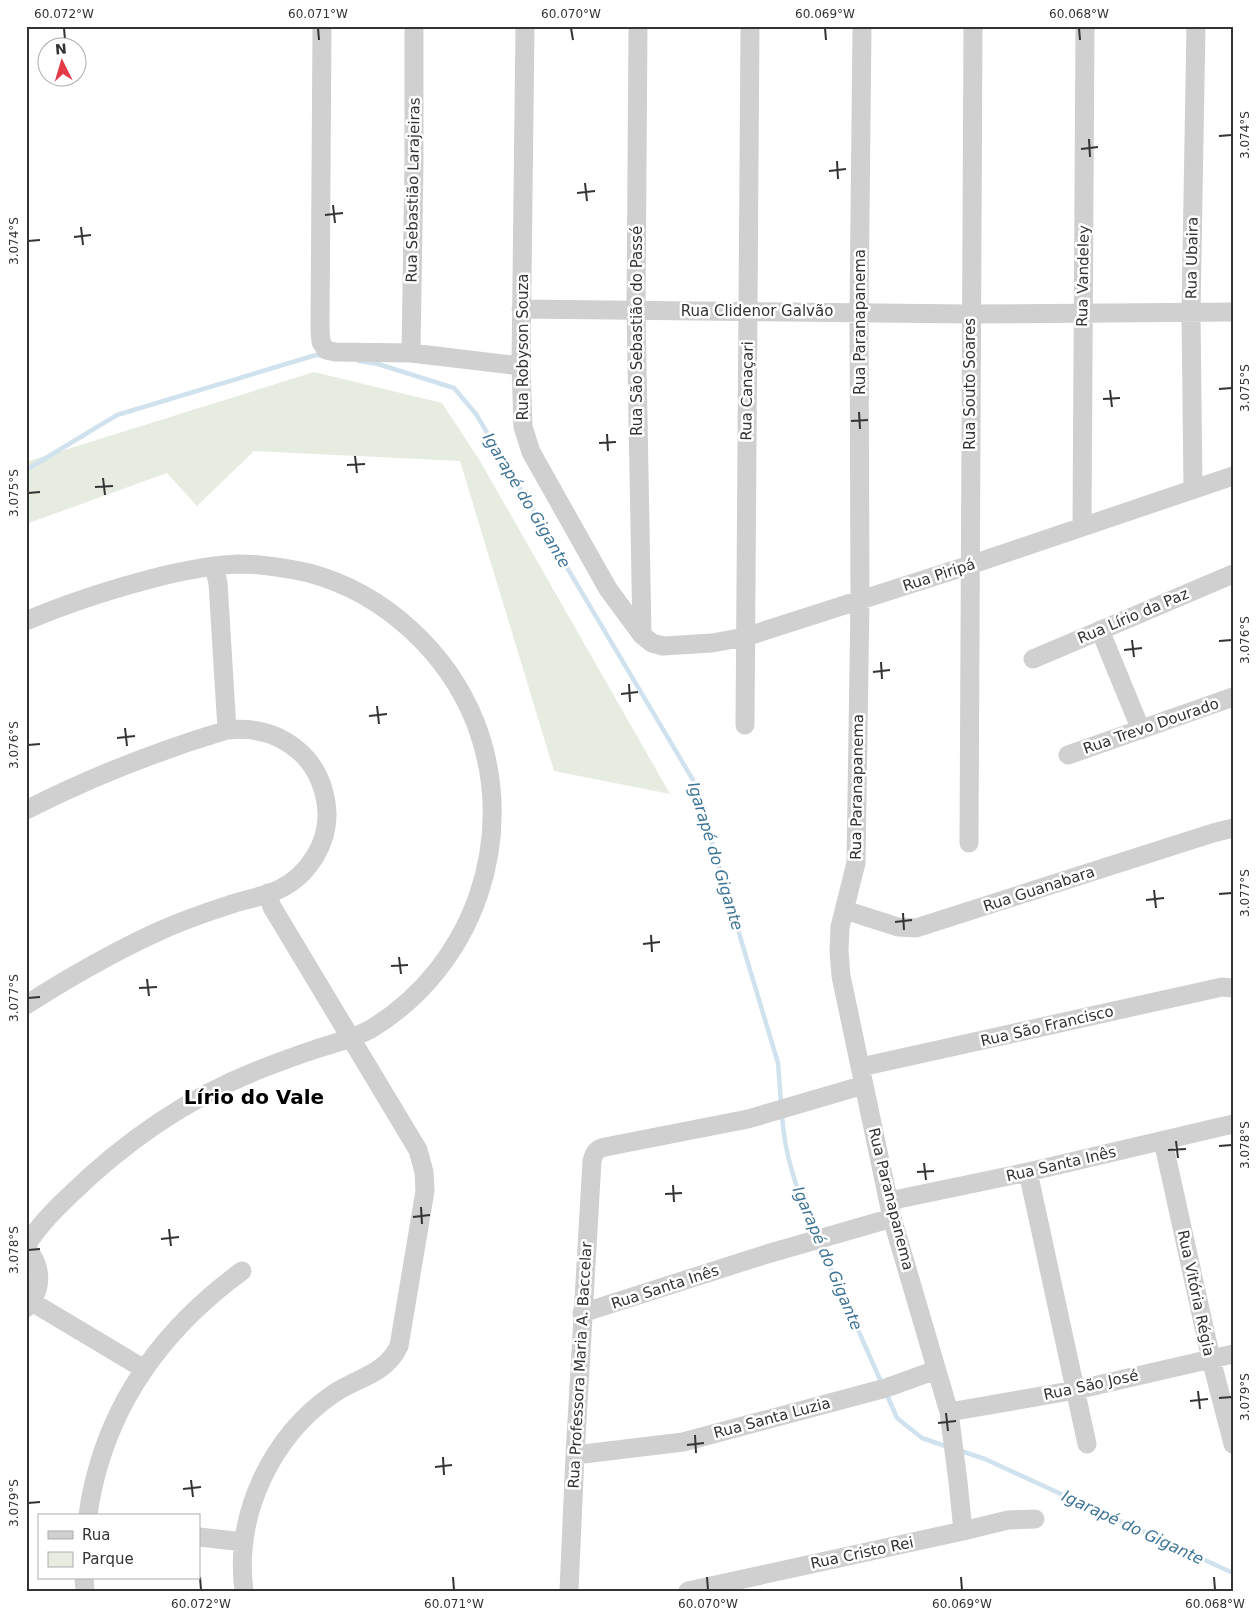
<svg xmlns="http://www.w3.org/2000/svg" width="1259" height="1617" viewBox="0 0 1259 1617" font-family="'DejaVu Sans',sans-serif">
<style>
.green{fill:#e6ecdf}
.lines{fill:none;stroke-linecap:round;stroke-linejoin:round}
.stream{stroke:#cfe2ee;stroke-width:4.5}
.minor{stroke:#d0d0d0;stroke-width:19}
.ticks{fill:none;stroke:#333;stroke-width:2}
.labels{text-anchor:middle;stroke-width:5;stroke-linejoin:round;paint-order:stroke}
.street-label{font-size:15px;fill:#333;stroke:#fff}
.water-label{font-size:16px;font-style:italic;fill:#3f7597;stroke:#fff}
.district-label{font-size:20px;font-weight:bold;fill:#000;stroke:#fff}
.neatline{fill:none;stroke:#333;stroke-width:2}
.ticks-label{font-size:12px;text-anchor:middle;fill:#333}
</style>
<rect width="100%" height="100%" fill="#fff"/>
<path class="green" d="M 314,372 L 442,403 L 480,461 L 670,794 L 554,771 L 460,461 L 254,451 L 197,506 L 167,473 L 26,524 L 26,462 Z"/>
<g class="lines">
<path class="stream" d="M 359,361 L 378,364 L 454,388 L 476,414 L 693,780 L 778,1063 L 781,1103
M 26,470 L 117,415 L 316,355 L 324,356
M 782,1114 C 784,1156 799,1197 816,1235
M 820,1244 L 882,1384
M 886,1393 L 897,1418 L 922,1438 L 948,1447
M 958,1450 L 985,1459 L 1233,1573"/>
<path class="minor" d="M 322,26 L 320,329 L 321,342 L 326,350 L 335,352 L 411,353 L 521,366
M 525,26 L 521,366 L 523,427 L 531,452 L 608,589 L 642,635 L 652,643 L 663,646 L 712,643 L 745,637 L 970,565 L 1233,476
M 638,26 L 636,310 L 642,635
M 862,26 L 859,312 L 860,600 L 856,863 L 840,927 L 839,951 L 841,976 L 892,1218 L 949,1412 L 958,1482 L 963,1531
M 521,309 L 970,314 L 1233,312
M 411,353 L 414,161 L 414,26
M 1193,489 L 1191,312 L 1196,26
M 1082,526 L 1085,26
M 214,566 L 218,583 L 227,730
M 26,621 C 70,602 115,588 162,576 C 187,570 213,565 238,564 C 262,564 286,568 309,573 C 384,593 448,652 476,724 C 519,838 474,966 371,1029 C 353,1039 335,1043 316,1049 C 298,1055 279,1062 261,1069 C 189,1097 123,1143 68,1197 C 52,1212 37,1228 26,1246
M 1100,630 L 1141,730
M 1033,659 L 1233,574
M 745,725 L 750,26
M 1068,755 L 1233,697
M 26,810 C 91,777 157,751 227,730 C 255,727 279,733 300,752 C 317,767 326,790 327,813 C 328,844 308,875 280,889 C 264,897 246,899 229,905 C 204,913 179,922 155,933 C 110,954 68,978 26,1005
M 969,843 L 973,26
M 845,910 L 898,927 L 916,928 L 1213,833 L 1233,828
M 861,1067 L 1222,987 L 1233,988
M 1163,1141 L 1211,1359 L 1233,1444
M 1028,1172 L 1087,1444
M 889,1201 L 1028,1172 L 1233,1124
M 26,1248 C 43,1266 43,1290 26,1308
M 32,1302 L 144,1369
M 582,1313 L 767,1254 L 892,1218
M 949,1412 L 1076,1390 L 1233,1354
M 575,1455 L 683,1442 L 886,1388 L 936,1370
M 88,1516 C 90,1498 94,1481 99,1464 C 123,1383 175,1320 242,1271
M 199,1537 L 244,1542
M 84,1578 L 85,1591
M 244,1591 C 234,1515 271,1437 333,1394 C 358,1377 385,1375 399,1346 L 425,1191 L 424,1172 L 418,1150 L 272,907 L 268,893
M 569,1591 L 575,1455 L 592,1161 C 594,1153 596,1149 605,1147 L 748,1119 L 864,1085
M 688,1591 L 963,1531 L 1008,1520 L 1035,1519"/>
</g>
<path class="ticks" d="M 64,28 L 65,40M 318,28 L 319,40M 571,28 L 573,40M 825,28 L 826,40M 1079,28 L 1080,40M 1219,136 L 1232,135M 1089,139 L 1090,157M 1081,149 L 1098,147M 837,161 L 838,179M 829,171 L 846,169M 585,183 L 587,201M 577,193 L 595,191M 333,205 L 335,223M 325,215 L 343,213M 81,227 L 83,245M 74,237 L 91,235M 28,241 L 40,240M 1219,389 L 1232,388M 1110,390 L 1112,407M 1103,399 L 1120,398M 859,412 L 860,429M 851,421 L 868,420M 607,434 L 608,451M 599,443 L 616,442M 355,456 L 357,473M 347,465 L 365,464M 103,478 L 105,495M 95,487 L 113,486M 28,493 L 40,492M 1132,640 L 1134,657M 1219,641 L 1232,640M 1124,650 L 1142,648M 881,662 L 882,679M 873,672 L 890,670M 629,684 L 630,702M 621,694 L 638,692M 377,706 L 379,724M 369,716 L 387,714M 125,728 L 127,746M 117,738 L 135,736M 28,745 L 40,744M 1154,890 L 1156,908M 1219,894 L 1232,893M 1146,900 L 1164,898M 903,913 L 904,930M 895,922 L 912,920M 651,935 L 652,952M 643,944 L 660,942M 399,957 L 401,974M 391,966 L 408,965M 147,979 L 149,996M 139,988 L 157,987M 28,998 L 40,997M 1176,1141 L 1178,1158M 1219,1146 L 1232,1145M 1168,1150 L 1186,1149M 924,1163 L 926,1180M 917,1172 L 934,1171M 673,1185 L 674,1202M 665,1194 L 682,1193M 421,1207 L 422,1224M 413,1217 L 430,1215M 169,1229 L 171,1246M 161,1239 L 179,1237M 28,1250 L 40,1249M 1198,1391 L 1200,1409M 1219,1398 L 1232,1397M 1190,1401 L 1208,1399M 946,1413 L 948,1431M 938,1423 L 956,1421M 695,1435 L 696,1453M 687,1445 L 704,1443M 443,1457 L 444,1475M 435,1467 L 452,1465M 191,1480 L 193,1497M 183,1489 L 201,1487M 28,1503 L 40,1502M 200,1577 L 201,1590M 453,1577 L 454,1590M 707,1577 L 708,1590M 961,1577 L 962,1590M 1214,1577 L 1215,1590"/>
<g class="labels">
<g class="street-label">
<text transform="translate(413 190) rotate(-89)" y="5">Rua Sebastião Larajeiras</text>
<text transform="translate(1192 258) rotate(-89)" y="5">Rua Ubaira</text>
<text transform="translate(1083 276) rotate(-89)" y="5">Rua Vandeley</text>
<text x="757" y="316">Rua Clidenor Galvão</text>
<text transform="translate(860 322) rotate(-90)" y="5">Rua Paranapanema</text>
<text transform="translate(637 331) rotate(-90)" y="5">Rua São Sebastião do Passé</text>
<text transform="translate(523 347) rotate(-90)" y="5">Rua Robyson Souza</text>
<text transform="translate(970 384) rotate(-90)" y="5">Rua Souto Soares</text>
<text transform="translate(747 391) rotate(-89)" y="5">Rua Canaçari</text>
<text transform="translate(939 575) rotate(-18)" y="5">Rua Piripá</text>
<text transform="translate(1133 616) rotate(-23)" y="5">Rua Lírio da Paz</text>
<text transform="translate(1151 726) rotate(-19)" y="5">Rua Trevo Dourado</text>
<text transform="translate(857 787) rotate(-89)" y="5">Rua Paranapanema</text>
<text transform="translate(1039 889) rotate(-18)" y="5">Rua Guanabara</text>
<text transform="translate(1047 1026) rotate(-13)" y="5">Rua São Francisco</text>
<text transform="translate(1061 1164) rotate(-13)" y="5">Rua Santa Inês</text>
<text transform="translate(891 1199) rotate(76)" y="5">Rua Paranapanema</text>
<text transform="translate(665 1287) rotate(-18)" y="5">Rua Santa Inês</text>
<text transform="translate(1196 1293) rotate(78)" y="5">Rua Vitória Régia</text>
<text transform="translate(580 1365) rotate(-87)" y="5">Rua Professora Maria A. Baccelar</text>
<text transform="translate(1091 1385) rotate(-12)" y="5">Rua São José</text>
<text transform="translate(772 1418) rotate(-15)" y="5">Rua Santa Luzia</text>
<text transform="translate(862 1553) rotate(-12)" y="5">Rua Cristo Rei</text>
</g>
<g class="water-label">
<text transform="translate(527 500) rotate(59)" y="6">Igarapé do Gigante</text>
<text transform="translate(716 856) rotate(73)" y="6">Igarapé do Gigante</text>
<text transform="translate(828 1258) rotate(67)" y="6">Igarapé do Gigante</text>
<text transform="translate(1133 1527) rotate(25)" y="6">Igarapé do Gigante</text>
</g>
<g class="district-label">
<text x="254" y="1104">Lírio do Vale</text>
</g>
</g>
<rect width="1259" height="1617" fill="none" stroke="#ffffff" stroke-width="55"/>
<rect x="38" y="1514" width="162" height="65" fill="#ffffff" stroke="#adadad"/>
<rect x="48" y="1531" width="25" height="8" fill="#d0d0d0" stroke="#adadad"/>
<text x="82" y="1540" font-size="15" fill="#333333">Rua</text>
<rect x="48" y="1552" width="25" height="15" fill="#e6ecdf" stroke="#adadad"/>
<text x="82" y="1564" font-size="15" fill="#333333">Parque</text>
<g transform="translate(62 62) rotate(355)"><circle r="24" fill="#ffffff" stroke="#adadad"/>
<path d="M0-4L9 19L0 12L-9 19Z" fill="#e63946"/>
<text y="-8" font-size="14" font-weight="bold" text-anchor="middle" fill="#333333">N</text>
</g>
<rect x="28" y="28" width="1204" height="1562" class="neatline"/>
<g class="ticks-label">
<text x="64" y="18">60.072°W</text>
<text x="318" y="18">60.071°W</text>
<text x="571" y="18">60.070°W</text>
<text x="825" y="18">60.069°W</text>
<text x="1079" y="18">60.068°W</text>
<text transform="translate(1245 135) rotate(-90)" y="4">3.074°S</text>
<text transform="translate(14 241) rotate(-90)" y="4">3.074°S</text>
<text transform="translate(1245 388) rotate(-90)" y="4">3.075°S</text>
<text transform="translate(14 493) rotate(-90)" y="4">3.075°S</text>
<text transform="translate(1245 640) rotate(-90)" y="4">3.076°S</text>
<text transform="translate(14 745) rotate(-90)" y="4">3.076°S</text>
<text transform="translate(1245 893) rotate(-90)" y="4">3.077°S</text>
<text transform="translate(14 998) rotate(-90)" y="4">3.077°S</text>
<text transform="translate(1245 1145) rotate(-90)" y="4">3.078°S</text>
<text transform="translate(14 1250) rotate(-90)" y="4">3.078°S</text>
<text transform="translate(1245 1397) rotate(-90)" y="4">3.079°S</text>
<text transform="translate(14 1503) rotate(-90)" y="4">3.079°S</text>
<text x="201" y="1608">60.072°W</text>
<text x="454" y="1608">60.071°W</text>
<text x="708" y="1608">60.070°W</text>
<text x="962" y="1608">60.069°W</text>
<text x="1215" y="1608">60.068°W</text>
</g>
</svg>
